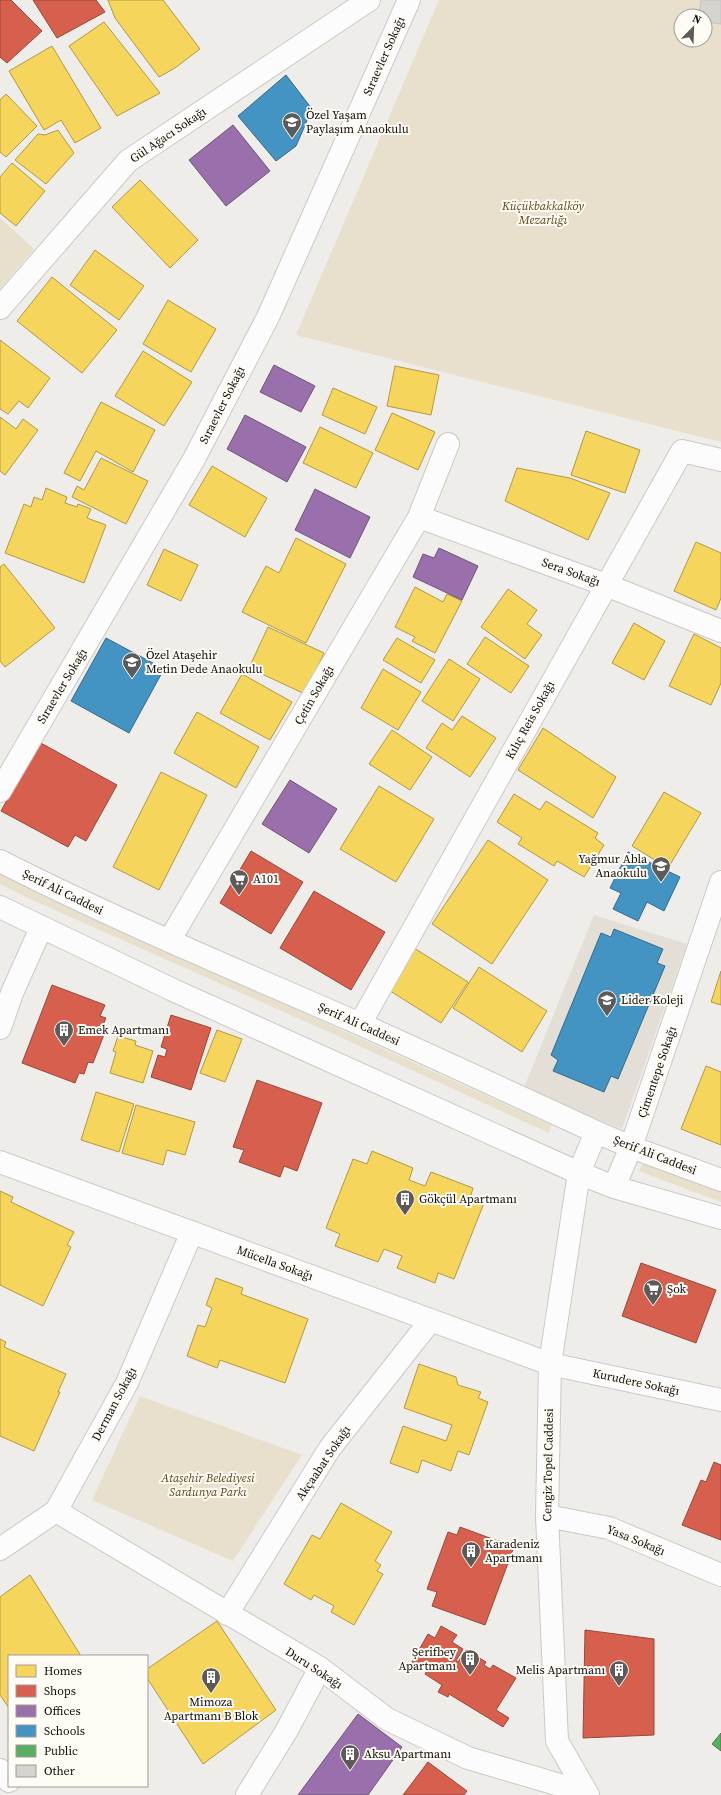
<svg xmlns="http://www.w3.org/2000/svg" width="721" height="1795" viewBox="0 0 721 1795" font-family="'Source Serif 4',serif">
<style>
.built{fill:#e4dfd6}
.green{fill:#e8dfcd;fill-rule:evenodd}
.homes{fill:#f6d55c;stroke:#b19944}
.shops{fill:#d6604d;stroke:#9a4739}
.offices{fill:#9970ab;stroke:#70527b}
.schools{fill:#4393c3;stroke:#336b8c}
.public{fill:#5aae61;stroke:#447e47}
.building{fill:#d6d4d1;stroke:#c3c2bf}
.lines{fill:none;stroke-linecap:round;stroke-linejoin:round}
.minor-casing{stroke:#cbc9c6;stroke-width:24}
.minor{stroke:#fdfcfc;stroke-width:22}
.labels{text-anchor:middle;stroke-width:4;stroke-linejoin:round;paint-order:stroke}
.street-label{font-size:12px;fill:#0f0d0b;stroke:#fffbf5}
.poi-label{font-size:12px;fill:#0f0d0b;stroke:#fffbf5;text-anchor:start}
.park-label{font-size:12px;font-style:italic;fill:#594517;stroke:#fffbf5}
</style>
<rect width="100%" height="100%" fill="#efede9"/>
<path class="built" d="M 594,915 L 687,944 L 622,1129 L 523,1090 Z"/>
<path class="green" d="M 439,0 L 721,0 L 721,442 L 296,335 ZM 681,16 L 705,16 L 705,40 L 681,40 Z
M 0,218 L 34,249 L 0,289 Z
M 0,873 L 33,890 L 551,1125 L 549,1133 L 331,1033 L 30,899 L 0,884 Z
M 644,1163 L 721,1191 L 721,1202 L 639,1171 Z
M 140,1396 L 302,1455 L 233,1561 L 92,1500 Z"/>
<path class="homes" d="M 108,0 L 163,0 L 200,49 L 175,68 L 159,77 L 115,18 Z
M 104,22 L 160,93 L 117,116 L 69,46 Z
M 52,46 L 101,128 L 75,143 L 61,120 L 44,130 L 9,71 Z
M 6,94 L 37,126 L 6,157 L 0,152 L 0,100 Z
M 58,130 L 74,153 L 46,184 L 15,160 L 38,134 L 45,135 Z
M 12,163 L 45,191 L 16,226 L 0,213 L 0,177 Z
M 140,180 L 198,240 L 170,268 L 112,207 Z
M 95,250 L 144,286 L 119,320 L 70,285 Z
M 52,277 L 117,330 L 82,373 L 17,321 Z
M 168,300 L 216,329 L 191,372 L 143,344 Z
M 0,340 L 50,378 L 28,408 L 19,401 L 8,414 L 0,409 Z
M 143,351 L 192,382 L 164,426 L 115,396 Z
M 395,366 L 439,375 L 431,415 L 387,406 Z
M 333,388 L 377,407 L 365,434 L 322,415 Z
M 101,402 L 155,430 L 133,472 L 96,451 L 80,481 L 64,473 Z
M 392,413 L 435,432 L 418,470 L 375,450 Z
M 0,417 L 16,429 L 23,419 L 38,430 L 5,475 L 0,471 Z
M 320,427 L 373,453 L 356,488 L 303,463 Z
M 586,431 L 640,450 L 625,493 L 571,475 Z
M 101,458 L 148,481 L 126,524 L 72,497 L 77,486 L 84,490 Z
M 212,466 L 267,498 L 245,537 L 189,505 Z
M 517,468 L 570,478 L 610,493 L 588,540 L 505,501 Z
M 46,488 L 67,497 L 65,503 L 77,507 L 78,504 L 91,509 L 87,518 L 106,525 L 84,583 L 5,553 L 24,504 L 31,507 L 34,497 L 42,500 Z
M 296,538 L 346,564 L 306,643 L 242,612 L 266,566 L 279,573 Z
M 696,542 L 721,553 L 721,598 L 716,610 L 674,591 Z
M 164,549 L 198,565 L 181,601 L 147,585 Z
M 4,564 L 55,628 L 5,667 L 0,661 L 0,567 Z
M 415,587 L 443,602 L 447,594 L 462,601 L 435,653 L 412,641 L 415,637 L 395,627 Z
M 508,589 L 537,610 L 527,624 L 542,635 L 525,659 L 481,627 Z
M 634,623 L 665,641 L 644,680 L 612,663 Z
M 268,627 L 324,653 L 305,694 L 249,668 Z
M 694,634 L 721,648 L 721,683 L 711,705 L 669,686 Z
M 485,637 L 529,666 L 511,693 L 467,664 Z
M 397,638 L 435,660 L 421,683 L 383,660 Z
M 449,659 L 480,679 L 453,721 L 422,701 Z
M 383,669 L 421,692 L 398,730 L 361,708 Z
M 242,674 L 292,702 L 270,740 L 220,713 Z
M 197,712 L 259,747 L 236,788 L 174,753 Z
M 462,716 L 496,738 L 470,777 L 426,748 L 442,723 L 452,730 Z
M 543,728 L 616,777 L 593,818 L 518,770 Z
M 392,730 L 432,757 L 410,790 L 369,764 Z
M 161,772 L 207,795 L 159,890 L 113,867 Z
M 379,786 L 434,819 L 396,882 L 340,849 Z
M 664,792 L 701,813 L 668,868 L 632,846 Z
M 514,794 L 540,810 L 546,801 L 598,833 L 595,838 L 604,845 L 584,877 L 557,861 L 554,866 L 518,844 L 522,838 L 497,822 Z
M 488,840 L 548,880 L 492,964 L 432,924 Z
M 414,948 L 468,982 L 441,1023 L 387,989 Z
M 479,967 L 547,1011 L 522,1052 L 453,1008 Z
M 721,971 L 721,1005 L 711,1002 Z
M 217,1030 L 242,1039 L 225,1082 L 200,1073 Z
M 118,1036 L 136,1041 L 135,1045 L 153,1051 L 143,1083 L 110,1073 L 116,1052 L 113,1051 Z
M 706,1066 L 721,1072 L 721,1145 L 681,1129 Z
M 96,1092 L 134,1104 L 119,1152 L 81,1140 Z
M 136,1105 L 195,1122 L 185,1155 L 167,1150 L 163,1165 L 122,1153 Z
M 372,1151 L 413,1168 L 409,1180 L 425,1186 L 431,1172 L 473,1188 L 470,1198 L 484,1203 L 454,1279 L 438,1273 L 435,1283 L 397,1268 L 402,1256 L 384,1249 L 378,1262 L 335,1246 L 340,1234 L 326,1228 L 353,1159 L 367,1164 Z
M 0,1191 L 13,1197 L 11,1202 L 74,1232 L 67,1245 L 71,1247 L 43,1306 L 0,1285 Z
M 216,1278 L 243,1288 L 241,1294 L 308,1319 L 285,1383 L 220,1360 L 217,1368 L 187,1356 L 198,1325 L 205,1327 L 212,1308 L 206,1305 Z
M 0,1339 L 6,1342 L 4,1347 L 66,1374 L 58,1392 L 60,1392 L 34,1451 L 0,1436 Z
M 419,1364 L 456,1377 L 458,1385 L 481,1392 L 478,1398 L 488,1402 L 469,1455 L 458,1451 L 451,1471 L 422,1460 L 418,1473 L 390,1463 L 403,1426 L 446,1441 L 452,1425 L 404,1408 Z
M 341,1503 L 392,1532 L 375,1561 L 381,1565 L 377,1571 L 383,1574 L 354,1625 L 331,1612 L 334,1606 L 314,1595 L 311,1600 L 284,1584 L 312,1535 L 320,1539 Z
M 30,1575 L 81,1656 L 9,1656 L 9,1708 L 0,1695 L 0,1597 Z
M 217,1621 L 276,1710 L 203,1764 L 147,1678 L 147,1669 Z"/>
<path class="shops" d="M 0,0 L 11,0 L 42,31 L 7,63 L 0,57 Z
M 33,0 L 96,0 L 105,12 L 57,38 Z
M 39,742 L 117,785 L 86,841 L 75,835 L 68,847 L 1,811 Z
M 251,851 L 303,882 L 271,934 L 220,903 Z
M 314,891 L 385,932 L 351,990 L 280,948 Z
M 52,985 L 105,1005 L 100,1016 L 106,1018 L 101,1030 L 105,1032 L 93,1063 L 88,1062 L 84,1074 L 79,1073 L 75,1083 L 22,1063 Z
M 171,1015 L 211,1028 L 191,1090 L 151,1077 L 158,1055 L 165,1057 L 167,1049 L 161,1047 Z
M 257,1080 L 322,1103 L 297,1171 L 284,1166 L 280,1177 L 239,1162 L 244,1150 L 233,1147 Z
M 641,1263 L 716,1290 L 696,1343 L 622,1316 Z
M 714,1462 L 721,1465 L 721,1540 L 682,1525 L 701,1480 L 706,1482 Z
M 460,1527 L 514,1547 L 485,1625 L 432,1606 L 437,1592 L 427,1589 L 448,1532 L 457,1535 Z
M 441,1626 L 457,1635 L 452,1642 L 463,1649 L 456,1661 L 458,1662 L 466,1650 L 486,1662 L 484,1665 L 490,1669 L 493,1665 L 516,1678 L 496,1710 L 509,1718 L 503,1727 L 449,1694 L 448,1697 L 438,1692 L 442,1685 L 425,1674 L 428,1669 L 420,1664 L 418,1666 L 412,1662 L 428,1634 L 435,1638 Z
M 585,1630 L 654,1639 L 654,1735 L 583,1738 Z
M 428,1762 L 467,1791 L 464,1795 L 403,1795 Z"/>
<path class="offices" d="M 233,125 L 270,171 L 226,206 L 189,160 Z
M 274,365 L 315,386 L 301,412 L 260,392 Z
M 245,415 L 306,447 L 287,482 L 227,449 Z
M 315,489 L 370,517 L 350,558 L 295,530 Z
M 439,548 L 478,566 L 462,600 L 413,577 L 423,554 L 434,558 Z
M 290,780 L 337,809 L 309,853 L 262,824 Z
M 358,1714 L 402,1747 L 368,1795 L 298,1795 Z"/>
<path class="schools" d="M 286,75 L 312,109 L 296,146 L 276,161 L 238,116 Z
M 106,638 L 164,669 L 129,733 L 71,701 Z
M 628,852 L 680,877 L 664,911 L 647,902 L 638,921 L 613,909 L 621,893 L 610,888 Z
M 614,929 L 663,949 L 657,963 L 665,966 L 618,1079 L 611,1076 L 604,1092 L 553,1071 L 558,1060 L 551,1055 L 601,933 L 611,937 Z"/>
<path class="public" d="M 721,1733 L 721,1751 L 712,1744 Z"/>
<path class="building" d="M 701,0 L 721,0 L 721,24 L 705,22 L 705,16 L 699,16 Z"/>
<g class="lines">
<defs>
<path id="minor" d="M 0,308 L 128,161 L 369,0
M 419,517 L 606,585 L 721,631
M 0,791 L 194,459 L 268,317 L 409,0
M 0,861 C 118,921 239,971 360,1024 C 439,1059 517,1096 596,1132 L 631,1147 L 721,1180
M 0,907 L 173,990 L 579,1173 L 614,1187 L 721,1218
M 169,941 L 419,517 L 448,444
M 360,1024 L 682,451 L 721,460
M 0,1028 L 12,993 L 41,928
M 0,1162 L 550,1364 L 721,1400
M 614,1187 L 631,1147 L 721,882
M 56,1511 L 320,1668 L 387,1719 L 468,1758 L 587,1793
M 547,1516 L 609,1528 L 721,1575
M 0,1549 L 56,1511 L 127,1383 L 192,1232
M 227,1614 L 330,1448 L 431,1320
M 0,1770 L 9,1781
M 247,1795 L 287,1730 L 320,1668
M 588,1795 L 557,1741 L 547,1516 L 550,1364 L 579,1173 L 596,1132"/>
</defs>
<use href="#minor" class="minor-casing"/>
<use href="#minor" class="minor"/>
</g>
<defs>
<symbol id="school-pin" viewBox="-11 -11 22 30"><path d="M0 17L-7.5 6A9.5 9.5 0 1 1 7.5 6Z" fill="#5d5b59" stroke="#fffbf5"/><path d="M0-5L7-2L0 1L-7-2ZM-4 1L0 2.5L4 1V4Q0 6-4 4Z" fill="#fff"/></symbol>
<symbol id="supermarket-pin" viewBox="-11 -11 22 30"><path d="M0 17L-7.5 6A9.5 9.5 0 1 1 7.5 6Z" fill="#5d5b59" stroke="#fffbf5"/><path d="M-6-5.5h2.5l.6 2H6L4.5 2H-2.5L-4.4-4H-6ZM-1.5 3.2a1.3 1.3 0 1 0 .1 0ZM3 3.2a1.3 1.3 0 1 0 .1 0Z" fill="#fff"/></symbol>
<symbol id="building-pin" viewBox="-11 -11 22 30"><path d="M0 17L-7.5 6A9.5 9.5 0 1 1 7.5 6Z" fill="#5d5b59" stroke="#fffbf5"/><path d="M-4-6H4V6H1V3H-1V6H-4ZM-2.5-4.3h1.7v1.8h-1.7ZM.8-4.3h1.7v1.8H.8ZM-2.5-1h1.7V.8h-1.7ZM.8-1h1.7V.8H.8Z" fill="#fff"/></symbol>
</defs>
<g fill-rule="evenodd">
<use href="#school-pin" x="281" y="111" width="22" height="30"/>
<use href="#school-pin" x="121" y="651" width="22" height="30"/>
<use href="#school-pin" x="650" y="855" width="22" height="30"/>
<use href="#supermarket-pin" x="228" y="868" width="22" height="30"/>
<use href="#school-pin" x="596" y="989" width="22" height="30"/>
<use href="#building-pin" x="53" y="1019" width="22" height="30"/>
<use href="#building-pin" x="394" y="1188" width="22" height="30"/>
<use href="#supermarket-pin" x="642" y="1278" width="22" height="30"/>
<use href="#building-pin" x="460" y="1540" width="22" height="30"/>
<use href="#building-pin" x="459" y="1648" width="22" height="30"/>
<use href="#building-pin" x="608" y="1659" width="22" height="30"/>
<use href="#building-pin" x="200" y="1666" width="22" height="30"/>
<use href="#building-pin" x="339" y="1743" width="22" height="30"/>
</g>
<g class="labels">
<g class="street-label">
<text transform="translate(384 56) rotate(-66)" y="4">Sıraevler Sokağı</text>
<text transform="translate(168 135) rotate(-34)" y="4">Gül Ağacı Sokağı</text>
<text transform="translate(222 405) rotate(-63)" y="4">Sıraevler Sokağı</text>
<text transform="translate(571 572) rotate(20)" y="4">Sera Sokağı</text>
<text transform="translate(62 686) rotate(-59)" y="4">Sıraevler Sokağı</text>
<text transform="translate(314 695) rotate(-60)" y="4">Çetin Sokağı</text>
<text transform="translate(530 720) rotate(-61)" y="4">Kılıç Reis Sokağı</text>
<text transform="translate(63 892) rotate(26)" y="4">Şerif Ali Caddesi</text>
<text transform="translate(359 1024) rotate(24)" y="4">Şerif Ali Caddesi</text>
<text transform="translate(657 1072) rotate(-71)" y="4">Çimentepe Sokağı</text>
<text transform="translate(655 1155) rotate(21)" y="4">Şerif Ali Caddesi</text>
<text transform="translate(275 1263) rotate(20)" y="4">Mücella Sokağı</text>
<text transform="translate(636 1382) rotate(12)" y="4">Kurudere Sokağı</text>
<text transform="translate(114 1404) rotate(-62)" y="4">Derman Sokağı</text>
<text transform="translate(323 1463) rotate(-56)" y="4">Akçaabat Sokağı</text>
<text transform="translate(548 1465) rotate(-89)" y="4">Cengiz Topel Caddesi</text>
<text transform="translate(636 1540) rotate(22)" y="4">Yasa Sokağı</text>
<text transform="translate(314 1668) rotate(33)" y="4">Duru Sokağı</text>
</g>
<g class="poi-label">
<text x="306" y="119">Özel Yaşam<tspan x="306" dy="14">Paylaşım Anaokulu</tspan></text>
<text x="146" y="659">Özel Ataşehir<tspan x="146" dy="14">Metin Dede Anaokulu</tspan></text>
<text x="647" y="863" text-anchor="end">Yağmur Abla<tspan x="647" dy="14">Anaokulu</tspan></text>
<text x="253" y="883">A101</text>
<text x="621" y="1004">Lider Koleji</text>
<text x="78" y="1034">Emek Apartmanı</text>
<text x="419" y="1203">Gökçül Apartmanı</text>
<text x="667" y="1293">Şok</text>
<text x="485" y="1548">Karadeniz<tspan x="485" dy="14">Apartmanı</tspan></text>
<text x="456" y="1656" text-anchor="end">Şerifbey<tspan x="456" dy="14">Apartmanı</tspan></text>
<text x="605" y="1674" text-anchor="end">Melis Apartmanı</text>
<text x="211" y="1706" text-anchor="middle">Mimoza<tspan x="211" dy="14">Apartmanı B Blok</tspan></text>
<text x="364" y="1758">Aksu Apartmanı</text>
</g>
<g class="park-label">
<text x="543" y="210">Küçükbakkalköy<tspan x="543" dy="14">Mezarlığı</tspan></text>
<text x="208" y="1482">Ataşehir Belediyesi<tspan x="208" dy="14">Sardunya Parkı</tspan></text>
</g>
</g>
<rect x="8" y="1655" width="140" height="132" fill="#fffbf5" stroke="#9f9c97"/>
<rect x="16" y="1665" width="20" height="12" fill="#f6d55c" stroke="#9f9c97"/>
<text x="44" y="1675" font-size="12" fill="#0f0d0b">Homes</text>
<rect x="16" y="1685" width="20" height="12" fill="#d6604d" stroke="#9f9c97"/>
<text x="44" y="1695" font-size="12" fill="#0f0d0b">Shops</text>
<rect x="16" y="1705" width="20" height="12" fill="#9970ab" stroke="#9f9c97"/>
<text x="44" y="1715" font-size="12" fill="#0f0d0b">Offices</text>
<rect x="16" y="1725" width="20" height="12" fill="#4393c3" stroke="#9f9c97"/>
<text x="44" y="1735" font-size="12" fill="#0f0d0b">Schools</text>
<rect x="16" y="1745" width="20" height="12" fill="#5aae61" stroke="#9f9c97"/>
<text x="44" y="1755" font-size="12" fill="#0f0d0b">Public</text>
<rect x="16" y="1765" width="20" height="12" fill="#d6d4d1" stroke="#9f9c97"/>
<text x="44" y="1775" font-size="12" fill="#0f0d0b">Other</text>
<g transform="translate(693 28) rotate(23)"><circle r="19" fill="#fffbf5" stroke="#9f9c97"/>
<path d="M0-3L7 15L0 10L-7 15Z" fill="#5d5b59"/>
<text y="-6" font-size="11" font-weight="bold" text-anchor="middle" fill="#0f0d0b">N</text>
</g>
</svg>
